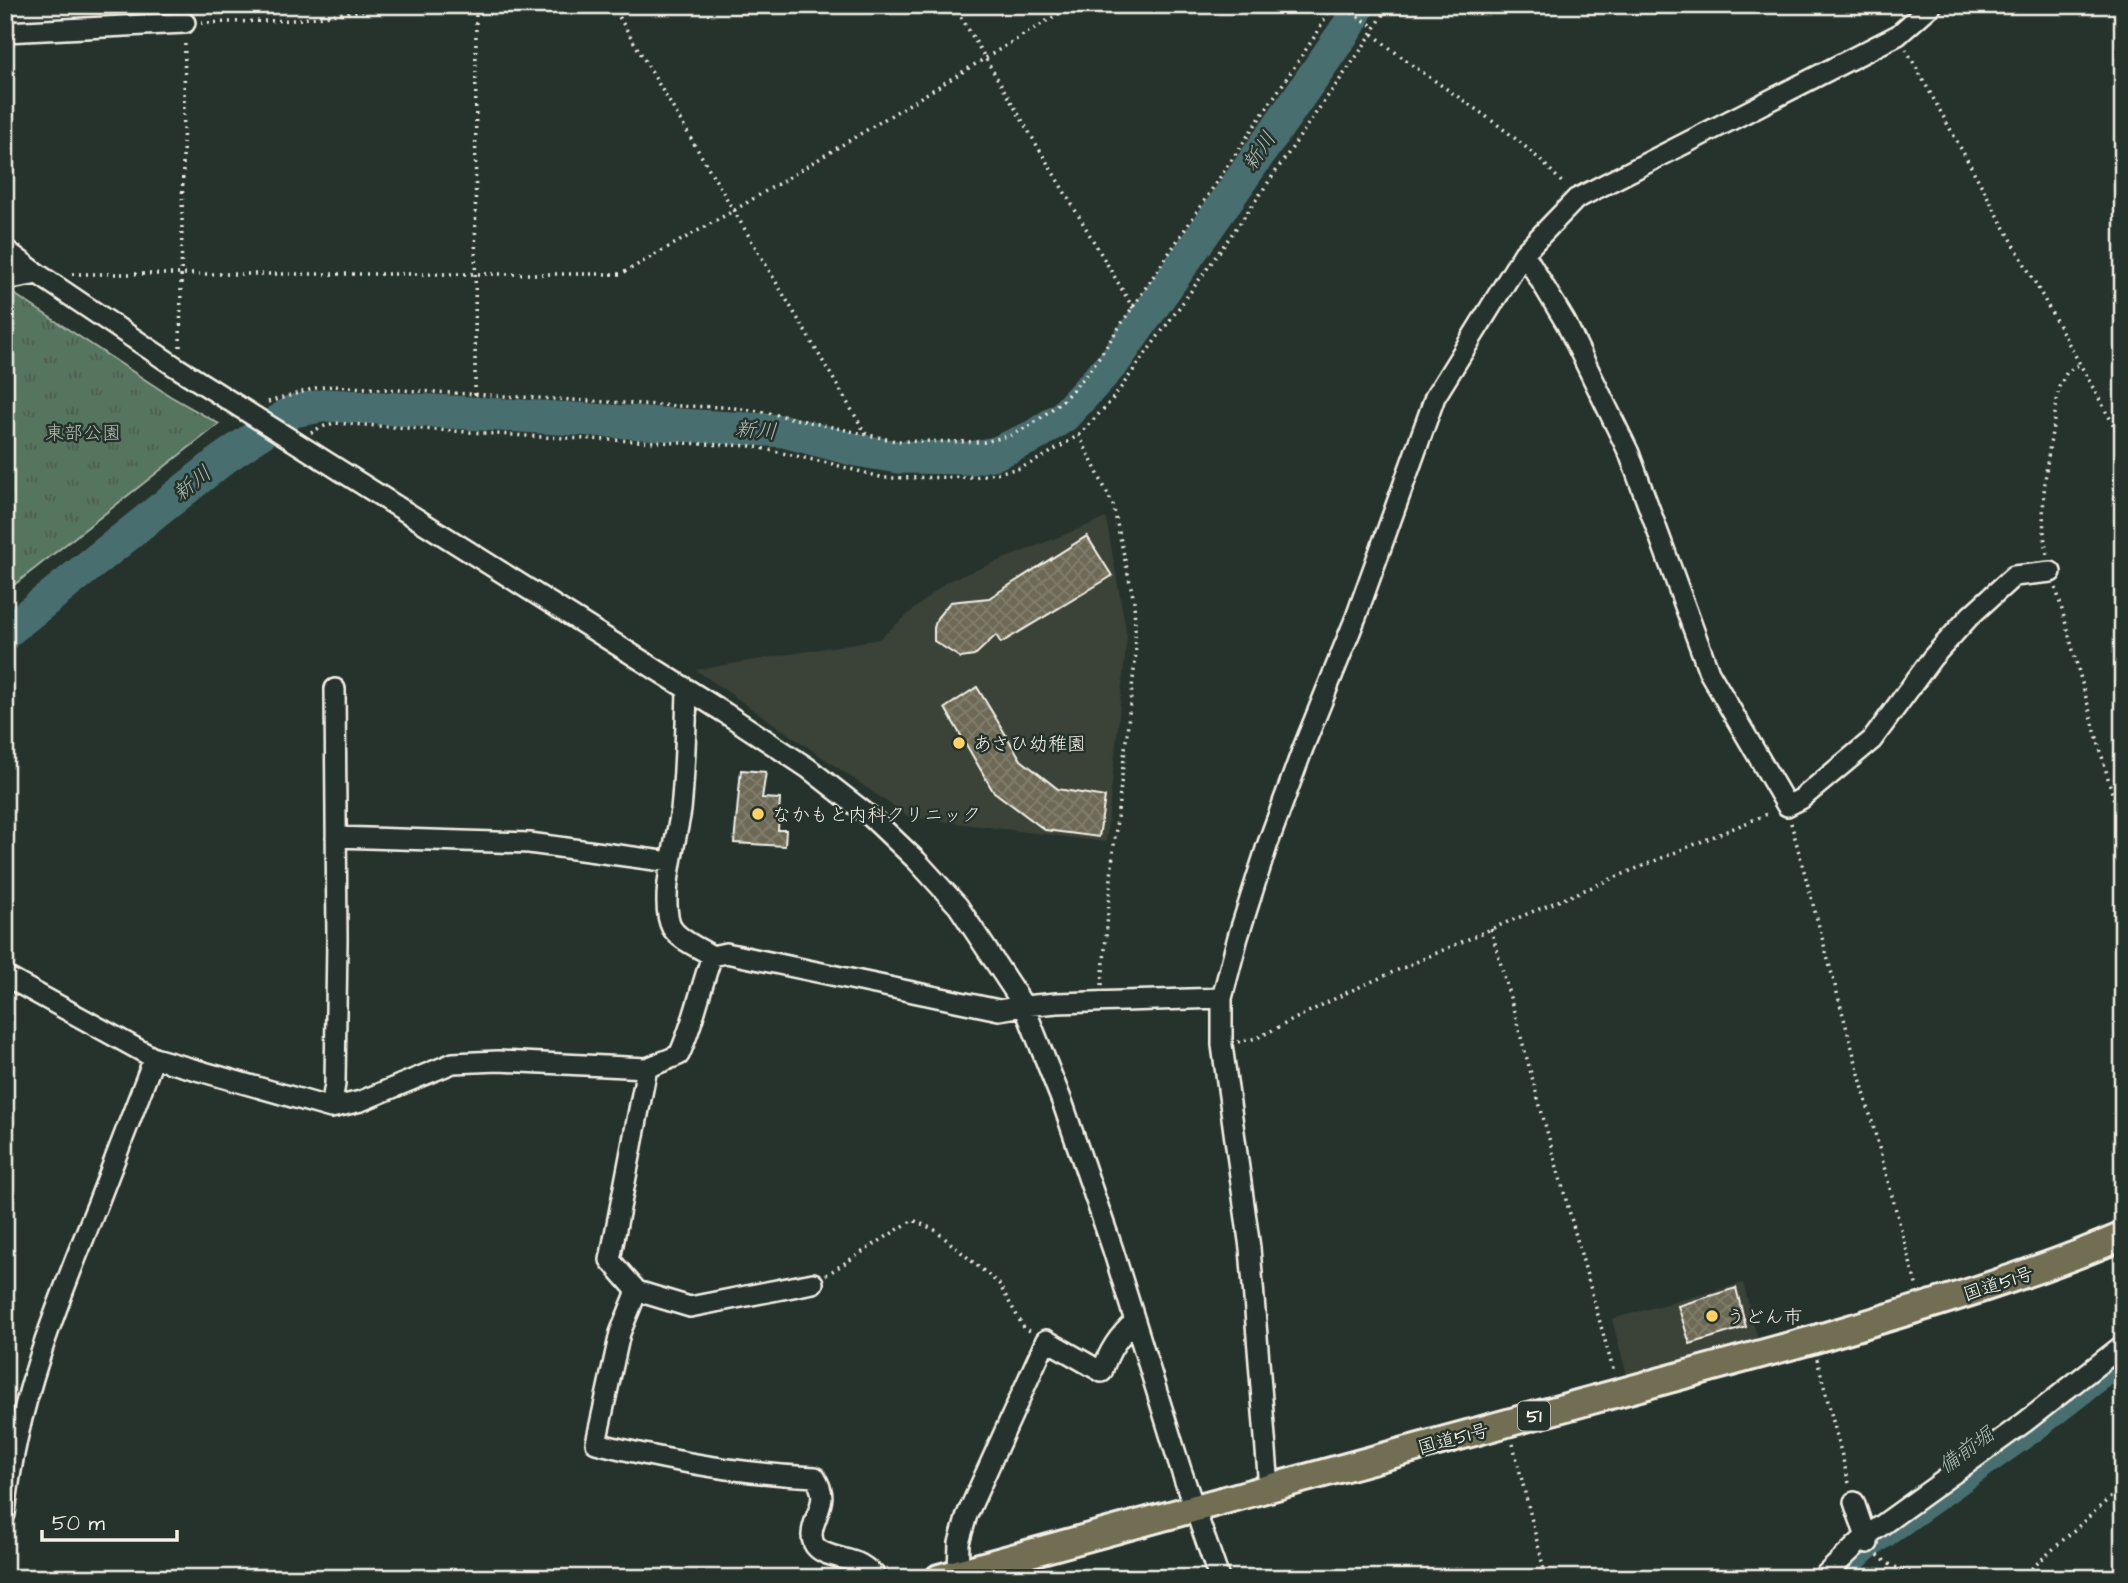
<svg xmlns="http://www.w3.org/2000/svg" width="2128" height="1583" viewBox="0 0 2128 1583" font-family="'Architects Daughter','Klee One',sans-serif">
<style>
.built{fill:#3b4339}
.park{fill:url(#park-tufts);stroke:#a4b2a3;stroke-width:2}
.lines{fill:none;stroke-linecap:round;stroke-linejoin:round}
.canal{stroke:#4a6e6f;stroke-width:19}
.river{stroke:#4a6e6f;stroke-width:33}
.building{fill:url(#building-cross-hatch);stroke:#f4f1e8;stroke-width:2}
.minor-casing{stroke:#f4f1e8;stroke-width:24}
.highway-casing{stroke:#f4f1e8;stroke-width:32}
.path{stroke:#f4f1e8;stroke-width:3.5;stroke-dasharray:2 5;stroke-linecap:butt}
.minor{stroke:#26332d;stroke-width:19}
.highway{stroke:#726e52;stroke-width:26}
.poi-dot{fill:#ffd166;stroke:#26332d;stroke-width:2.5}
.labels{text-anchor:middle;stroke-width:5;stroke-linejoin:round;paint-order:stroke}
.shield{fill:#26332d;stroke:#b6b8b0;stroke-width:2}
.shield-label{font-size:18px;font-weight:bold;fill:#f4f1e8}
.park-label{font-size:19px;fill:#b4bfb1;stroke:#26332d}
.poi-label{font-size:19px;fill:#f4f1e8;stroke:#26332d;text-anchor:start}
.street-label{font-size:19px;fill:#f4f1e8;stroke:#26332d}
.water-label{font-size:21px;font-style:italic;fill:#b0bdb8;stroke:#26332d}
</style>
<defs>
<pattern id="park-tufts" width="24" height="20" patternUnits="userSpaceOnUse" patternTransform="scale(1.75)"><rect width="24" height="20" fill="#55745e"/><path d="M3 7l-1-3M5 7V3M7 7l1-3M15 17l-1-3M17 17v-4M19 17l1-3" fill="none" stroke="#4e5c51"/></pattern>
<pattern id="building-cross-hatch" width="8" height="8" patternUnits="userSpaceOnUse" patternTransform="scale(1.75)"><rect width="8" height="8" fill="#6d6956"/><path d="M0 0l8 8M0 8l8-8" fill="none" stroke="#827f6e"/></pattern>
</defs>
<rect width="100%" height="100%" fill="#26332d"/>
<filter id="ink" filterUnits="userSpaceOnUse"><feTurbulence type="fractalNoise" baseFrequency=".0143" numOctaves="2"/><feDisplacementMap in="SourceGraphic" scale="14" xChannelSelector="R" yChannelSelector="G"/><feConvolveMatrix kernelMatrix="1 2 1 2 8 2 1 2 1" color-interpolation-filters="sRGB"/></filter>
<g filter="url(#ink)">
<path class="built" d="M 1106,518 L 1127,636 L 1106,842 L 909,817 L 696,670 L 879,639 L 946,582 Z
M 1743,1283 L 1758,1340 L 1627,1376 L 1612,1319 Z"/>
<path class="park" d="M 5,288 L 170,396 L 219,424 L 5,592 Z"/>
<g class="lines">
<path class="canal" d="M 1839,1578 L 1868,1551 L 2037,1431 L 2123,1364"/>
<path class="river" d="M 5,633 L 223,459 L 293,411 L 327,405 L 784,431 L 856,450 L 898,457 L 971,458 L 996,453 L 1034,436 L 1064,416 L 1114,362 L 1349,25 L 1359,5"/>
</g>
<path class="building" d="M 1087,536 L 1112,576 L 1001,643 L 996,635 L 974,656 L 961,658 L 934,641 L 934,628 L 937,618 L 950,602 L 989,598 Z
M 977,687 L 1021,760 L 1058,789 L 1105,797 L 1099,837 L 1045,830 L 993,791 L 945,708 Z
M 741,770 L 766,772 L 762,798 L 780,799 L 778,830 L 786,830 L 785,846 L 734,843 Z
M 1736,1288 L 1746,1327 L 1690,1344 L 1678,1306 Z"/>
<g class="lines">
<defs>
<path id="minor" d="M 5,32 L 185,23
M 5,249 L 38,274 L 176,367 L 725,713 L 808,768 L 872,818 L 917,861 L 958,906 L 1024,1006 L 1063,1104 L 1113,1250 L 1181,1470 L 1219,1578
M 1524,253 L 1566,323 L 1629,453 L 1709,672 L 1787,806 L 1801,799 L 1872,740 L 1932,658 L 1970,616 L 2014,576 L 2051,572
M 5,280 L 38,274
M 687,690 C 686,730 685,770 681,810 C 677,838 658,902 672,928 C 679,940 700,948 712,956
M 336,837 L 529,843 L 670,862
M 5,976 L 154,1058 L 331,1108 L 361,1101 L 453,1063 L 498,1061 L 647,1068 L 679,1055 C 694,1023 700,989 712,956 L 726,953 L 999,1010 L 1024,1006 L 1057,1003 L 1222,998
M 647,1068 L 610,1260 L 637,1291 L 690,1307 L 813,1283
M 331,1108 L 335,1084 L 337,939 L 335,689
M 637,1291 L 620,1333 L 596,1443 C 668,1461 741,1474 815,1477 C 827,1497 821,1503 814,1524 C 803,1558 839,1554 860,1564 C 866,1567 872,1573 878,1578
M 1269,1488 L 1250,1248 L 1222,1045 L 1222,998 L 1238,937 L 1267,846 L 1303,748 L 1356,617 L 1435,397 L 1524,253 L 1576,199 L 1898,35 L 1932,5
M 1854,1502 L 1868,1543
M 5,1514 C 16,1404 57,1304 98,1203 C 117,1155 135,1106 154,1058
M 958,1572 L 959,1543 L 967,1515 L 1046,1340 L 1102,1372 C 1109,1350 1118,1337 1135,1321
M 1822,1578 L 1864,1538 L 2025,1422 L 2123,1345"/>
<path id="highway" d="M 939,1578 L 1812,1340 C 1917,1309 2022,1279 2123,1236"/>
</defs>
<use href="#minor" class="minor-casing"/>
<use href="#highway" class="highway-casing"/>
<path class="path" d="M 612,5 L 866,434
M 954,5 L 1133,308
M 1340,5 L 1376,28
M 201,23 L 294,20 L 402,5
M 1373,34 C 1434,87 1511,123 1564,185
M 1906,49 L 2123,442
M 72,274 L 621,274 L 733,211 L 1073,5
M 180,347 L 185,40
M 475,395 L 476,5
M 268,402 L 316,388 L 332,386 L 676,406 L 725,407 L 759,411 L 896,441 L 984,442 L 1009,436 L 1033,424 L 1062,401 L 1089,372 L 1317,33 L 1332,5
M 311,433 L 319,428 L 334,423 L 542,437 L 728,445 L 751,446 L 832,464 L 884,478 L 975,477 L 1021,468 L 1043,457 L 1079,435 L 1111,401 C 1179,308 1247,215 1311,120 C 1337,82 1367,46 1388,5
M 1079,435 L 1113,505 L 1134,601 L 1136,653 L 1113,854 L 1102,985
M 2047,554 C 2036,500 2052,441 2059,387 L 2067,372 L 2080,364
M 2056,588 L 2123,833
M 1791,823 L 1917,1288
M 1491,929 L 1614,1373
M 1238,1042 L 1257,1038 L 1348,992 L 1491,929 L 1770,813
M 826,1275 L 913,1220 L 935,1230 L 999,1284 L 1024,1328 L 1032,1332
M 1817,1359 L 1850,1487
M 1513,1444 L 1546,1578
M 1878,1555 C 1892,1570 1914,1573 1933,1578
M 2021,1578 L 2123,1486"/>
<use href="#minor" class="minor"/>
<use href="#highway" class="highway"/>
</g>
</g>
<g class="poi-dot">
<circle cx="959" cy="743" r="7"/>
<circle cx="758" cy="814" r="7"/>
<circle cx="1712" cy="1316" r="7"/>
</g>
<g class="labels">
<rect class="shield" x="1518" y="1401.5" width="32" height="29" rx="5"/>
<g class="shield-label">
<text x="1534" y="1422">51</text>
</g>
<g class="park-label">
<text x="83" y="439">東部公園</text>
</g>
<g class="poi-label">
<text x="973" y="750">あさひ幼稚園</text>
<text x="772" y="821">なかもと内科クリニック</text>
<text x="1726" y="1323">うどん市</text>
</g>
<g class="street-label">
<text transform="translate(1998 1283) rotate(-18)" y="7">国道51号</text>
<text transform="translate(1453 1438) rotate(-15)" y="7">国道51号</text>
</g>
<g class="water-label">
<text transform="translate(1259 151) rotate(-56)" y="7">新川</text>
<text transform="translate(756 430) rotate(4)" y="7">新川</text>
<text transform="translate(192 483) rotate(-39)" y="7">新川</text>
<text transform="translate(1966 1450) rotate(-36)" y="7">備前堀</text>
</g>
</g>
<rect width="2128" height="1583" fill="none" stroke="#26332d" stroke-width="28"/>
<rect x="14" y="14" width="2100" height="1555" fill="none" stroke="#f4f1e8" stroke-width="2.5" filter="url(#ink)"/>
<path d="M42 1530v10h135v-10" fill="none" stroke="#f4f1e8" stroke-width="3.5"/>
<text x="52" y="1530" font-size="21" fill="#f4f1e8" stroke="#26332d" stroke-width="5" paint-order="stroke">50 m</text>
</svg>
